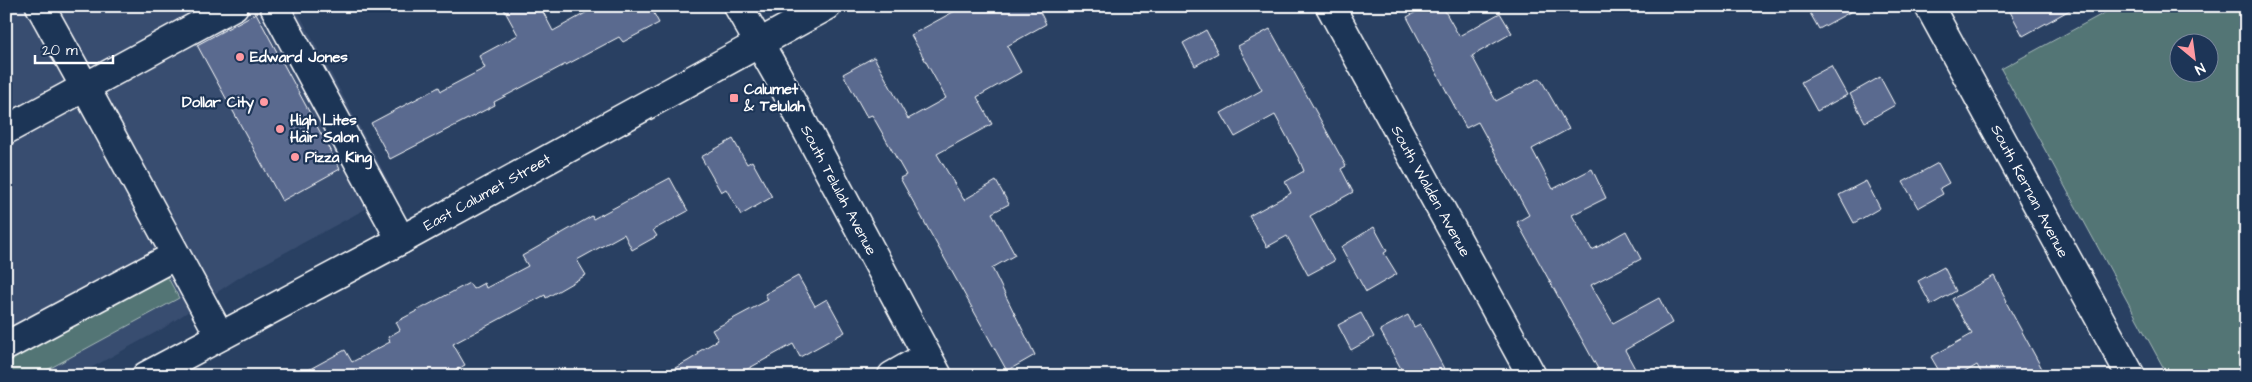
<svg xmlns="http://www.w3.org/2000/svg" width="2252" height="382" viewBox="0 0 2252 382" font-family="'Architects Daughter',sans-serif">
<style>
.built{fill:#384d70}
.green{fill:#527575;stroke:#a8baba;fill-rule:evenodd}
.building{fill:#5a6b8f;stroke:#fff}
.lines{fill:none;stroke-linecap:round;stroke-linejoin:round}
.minor-casing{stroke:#fff;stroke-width:31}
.major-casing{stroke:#fff;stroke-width:31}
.minor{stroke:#1d3557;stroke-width:28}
.major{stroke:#1d3557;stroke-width:28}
.poi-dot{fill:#ff9aa2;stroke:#1d3557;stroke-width:2}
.labels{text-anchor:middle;stroke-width:4.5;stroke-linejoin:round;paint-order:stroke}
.poi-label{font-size:15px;font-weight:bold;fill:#fff;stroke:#1d3557;text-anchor:start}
.street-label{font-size:15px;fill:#fff;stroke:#1d3557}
</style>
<rect width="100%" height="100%" fill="#294062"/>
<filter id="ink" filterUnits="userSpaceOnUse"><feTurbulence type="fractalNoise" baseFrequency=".02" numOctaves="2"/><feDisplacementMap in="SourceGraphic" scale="10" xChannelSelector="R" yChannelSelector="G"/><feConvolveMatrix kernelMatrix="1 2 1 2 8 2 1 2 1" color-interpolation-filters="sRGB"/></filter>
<g filter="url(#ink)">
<path class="built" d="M 6,6 L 295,6 L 395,193 L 240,277 L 162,329 L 76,376 L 6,376 Z"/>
<path class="green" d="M 2117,6 L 2246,6 L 2246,376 L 2168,376 L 2001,69 ZM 2180,42 L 2210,42 L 2210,72 L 2180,72 Z
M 166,274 L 179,298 L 36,376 L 6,376 L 6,360 Z"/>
<path class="building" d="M 502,6 L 540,6 L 553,31 L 598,6 L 650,6 L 659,23 L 623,42 L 619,37 L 566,65 L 566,64 L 494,102 L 495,105 L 390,159 L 371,123 L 439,87 L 441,91 L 485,68 L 479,56 L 518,35 Z
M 964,6 L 1037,6 L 1046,24 L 1007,46 L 1021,72 L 977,97 L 992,124 L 937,154 L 964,200 L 996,181 L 1009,204 L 992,213 L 1015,255 L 992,268 L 1035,355 L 1007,371 L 900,178 L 906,175 L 872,115 L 867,117 L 843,74 L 874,57 L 908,119 L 946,98 L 911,35 Z
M 1427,6 L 1442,6 L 1459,36 L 1500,13 L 1512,33 L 1472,56 L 1496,101 L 1540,78 L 1569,129 L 1532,149 L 1553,189 L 1592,169 L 1606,198 L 1572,215 L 1592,250 L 1626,231 L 1641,259 L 1591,285 L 1613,323 L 1659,298 L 1672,323 L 1625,350 L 1639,376 L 1602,376 L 1517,222 L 1529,215 L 1478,122 L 1466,128 L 1407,17 Z
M 1806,6 L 1861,6 L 1819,29 Z
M 2007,6 L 2077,6 L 2023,36 Z
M 256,13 L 340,169 L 282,201 L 197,45 Z
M 1270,29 L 1346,166 L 1341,169 L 1353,192 L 1310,216 L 1334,261 L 1308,275 L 1287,236 L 1267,247 L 1249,216 L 1291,193 L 1285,182 L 1304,171 L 1299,159 L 1275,115 L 1235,137 L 1221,113 L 1262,90 L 1238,46 Z
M 1206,30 L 1218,53 L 1195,66 L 1183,43 Z
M 1831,66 L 1847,95 L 1817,111 L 1801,82 Z
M 1880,77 L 1895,105 L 1865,122 L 1850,94 Z
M 733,139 L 747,164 L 752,161 L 772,197 L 741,215 L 726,189 L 721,192 L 701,157 Z
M 1938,163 L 1949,183 L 1940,188 L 1943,194 L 1918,208 L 1903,182 Z
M 670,178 L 688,211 L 653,230 L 657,236 L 632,250 L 624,234 L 577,260 L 586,275 L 546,298 L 545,295 L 453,344 L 465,365 L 445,376 L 297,376 L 345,350 L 352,362 L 390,342 L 388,337 L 400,330 L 396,322 L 469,283 L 473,289 L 484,283 L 486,288 L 528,266 L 522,256 L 592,216 L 593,219 Z
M 1866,181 L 1880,208 L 1854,223 L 1839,195 Z
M 1374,227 L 1387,251 L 1384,253 L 1397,274 L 1366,292 L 1341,247 Z
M 1944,267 L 1956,291 L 1931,305 L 1918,281 Z
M 798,276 L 815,306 L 827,299 L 845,332 L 800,357 L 793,344 L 735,376 L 660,376 L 688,361 L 699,354 L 698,352 L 718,340 L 712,330 L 768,300 L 765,294 Z
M 1994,276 L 2007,301 L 2006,302 L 2046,376 L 1983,376 L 1977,365 L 1958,376 L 1942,376 L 1931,357 L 1972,334 L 1952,299 Z
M 1361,313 L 1374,337 L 1351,350 L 1338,325 Z
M 1408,315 L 1414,327 L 1420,324 L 1448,376 L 1405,376 L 1380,330 Z"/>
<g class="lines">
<defs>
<path id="minor" d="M 274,6 L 401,240
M 738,6 L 779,78 L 938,376
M 1330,6 L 1532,376
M 1929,6 L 2131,376
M 6,130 L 85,87 L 40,6
M 220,336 L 85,87 L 234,6
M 6,346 L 176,255
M 892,376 L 927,356"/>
<path id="major" d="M 146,376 L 401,240 L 827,6"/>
</defs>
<use href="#minor" class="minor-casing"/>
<use href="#major" class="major-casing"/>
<use href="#minor" class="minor"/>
<use href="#major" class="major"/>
</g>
</g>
<g class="poi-dot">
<circle cx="240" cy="57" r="5"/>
<rect x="729" y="93" width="10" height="10" rx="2.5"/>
<circle cx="264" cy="102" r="5"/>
<circle cx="280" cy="129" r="5"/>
<circle cx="295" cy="157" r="5"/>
</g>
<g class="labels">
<g class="poi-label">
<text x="250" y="62">Edward Jones</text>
<text x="744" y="94">Calumet<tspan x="744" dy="17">&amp; Telulah</tspan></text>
<text x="254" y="107" text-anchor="end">Dollar City</text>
<text x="290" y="125">High Lites<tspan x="290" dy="17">Hair Salon</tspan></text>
<text x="305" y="162">Pizza King</text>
</g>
<g class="street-label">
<text transform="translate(839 190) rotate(62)" y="5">South Telulah Avenue</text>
<text transform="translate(1431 191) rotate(61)" y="5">South Walden Avenue</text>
<text transform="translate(2030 191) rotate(62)" y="5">South Kernan Avenue</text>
<text transform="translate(487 192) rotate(-29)" y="5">East Calumet Street</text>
</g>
</g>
<rect width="2252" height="382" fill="none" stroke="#1d3557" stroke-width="25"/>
<rect x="12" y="12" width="2227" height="357" fill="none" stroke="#fff" stroke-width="2" filter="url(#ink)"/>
<g transform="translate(2194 58) rotate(151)"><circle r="24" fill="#1d3557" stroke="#77869a"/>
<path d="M0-4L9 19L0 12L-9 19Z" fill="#ff9aa2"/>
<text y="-8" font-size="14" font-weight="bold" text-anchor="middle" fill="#ffffff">N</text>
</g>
<path d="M35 55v8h78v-8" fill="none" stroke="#ffffff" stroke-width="2.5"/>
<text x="42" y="55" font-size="15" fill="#ffffff" stroke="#1d3557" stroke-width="4" paint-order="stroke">20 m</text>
</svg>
